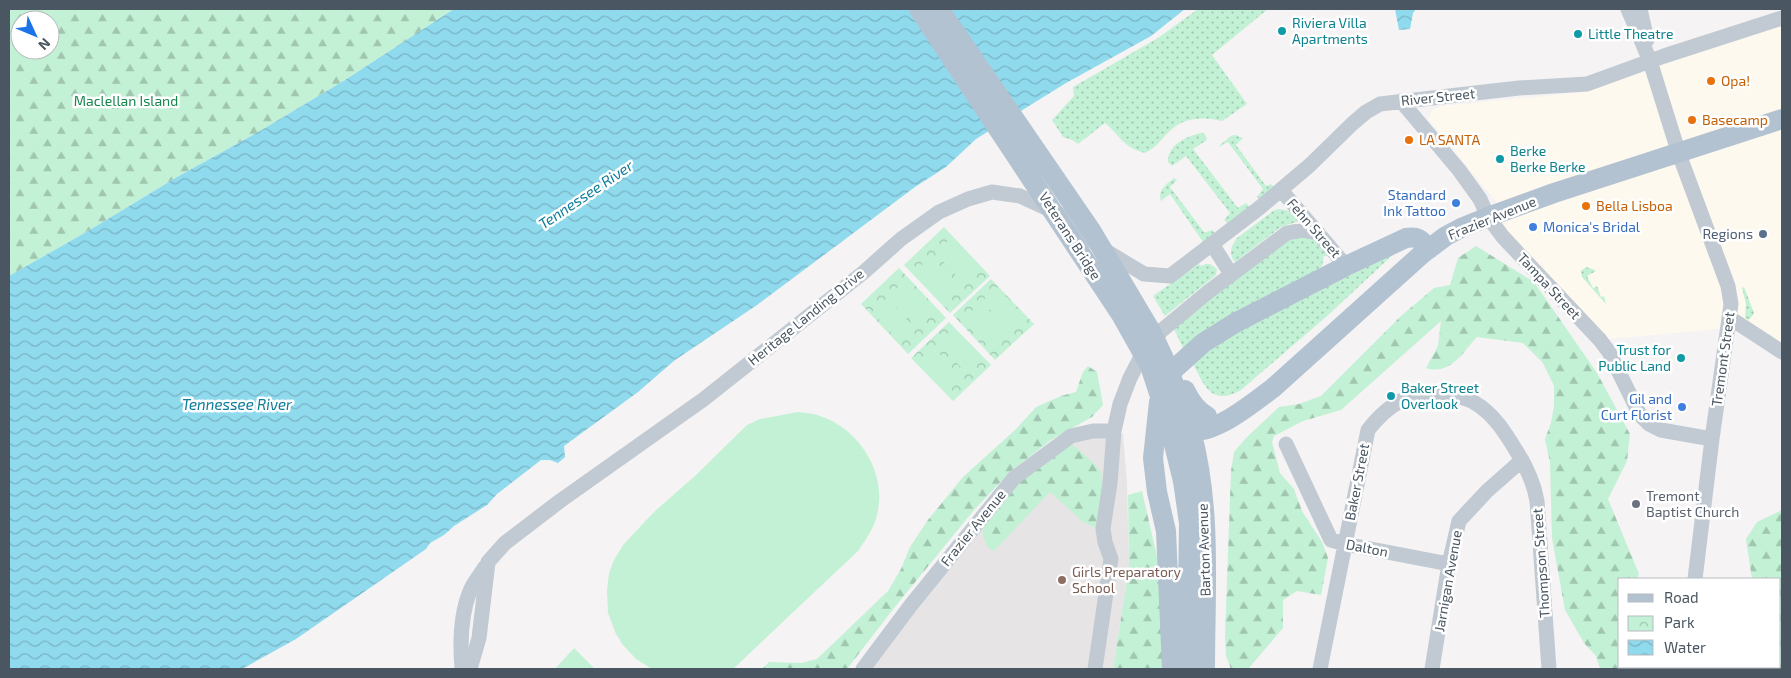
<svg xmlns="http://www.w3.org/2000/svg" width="1791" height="678" viewBox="0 0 1791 678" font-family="'Exo 2',sans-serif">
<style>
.commercial{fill:#fdf9ef}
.education{fill:#e6e4e5}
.grass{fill:url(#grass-dots)}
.forest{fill:url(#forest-firs);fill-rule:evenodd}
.park{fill:url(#park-crowns)}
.pitch{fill:#c3f1d5}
.water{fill:url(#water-waves)}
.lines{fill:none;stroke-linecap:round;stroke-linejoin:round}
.minor{stroke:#c1cad2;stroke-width:15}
.major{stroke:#b3c2d1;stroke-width:20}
.major-bridge{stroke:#b3c2d1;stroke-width:20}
.culture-dot{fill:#0f9aa8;stroke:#fff;stroke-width:2}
.food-dot{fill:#e8710a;stroke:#fff;stroke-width:2}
.shop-dot{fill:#3f7fe0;stroke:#fff;stroke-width:2}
.service-dot{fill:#5c6f8a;stroke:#fff;stroke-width:2}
.worship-dot{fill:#6b7280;stroke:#fff;stroke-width:2}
.education-dot{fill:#8d6e63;stroke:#fff;stroke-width:2}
.labels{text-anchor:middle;stroke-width:5;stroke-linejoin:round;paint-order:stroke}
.culture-label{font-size:14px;fill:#0d838f;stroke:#fff;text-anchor:start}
.food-label{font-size:14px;fill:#c56008;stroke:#fff;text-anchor:start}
.street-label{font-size:14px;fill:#4a5661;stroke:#fff}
.park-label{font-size:14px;fill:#17864f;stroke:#fff}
.shop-label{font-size:14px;fill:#366cbe;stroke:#fff;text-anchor:end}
.service-label{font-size:14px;fill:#4e5e75;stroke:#fff;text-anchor:end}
.worship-label{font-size:14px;fill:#5b616d;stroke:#fff;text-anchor:start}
.education-label{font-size:14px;fill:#785e54;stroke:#fff;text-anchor:start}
.water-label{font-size:15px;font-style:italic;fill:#0c7c9b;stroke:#fff}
</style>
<defs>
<pattern id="grass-dots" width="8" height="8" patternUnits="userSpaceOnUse" patternTransform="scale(1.25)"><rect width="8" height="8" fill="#c3f1d5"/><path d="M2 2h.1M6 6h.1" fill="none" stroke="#a0c6b0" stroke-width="1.8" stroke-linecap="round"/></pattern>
<pattern id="forest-firs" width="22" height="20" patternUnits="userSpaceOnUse" patternTransform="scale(1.25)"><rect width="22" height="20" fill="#c3f1d5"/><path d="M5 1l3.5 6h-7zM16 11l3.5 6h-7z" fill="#a0c6b0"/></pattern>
<pattern id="park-crowns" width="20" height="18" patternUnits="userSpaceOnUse" patternTransform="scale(1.25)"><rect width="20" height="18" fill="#c3f1d5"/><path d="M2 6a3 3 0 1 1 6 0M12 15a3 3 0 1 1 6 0" fill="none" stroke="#a0c6b0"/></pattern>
<pattern id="water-waves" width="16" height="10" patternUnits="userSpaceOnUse" patternTransform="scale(1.25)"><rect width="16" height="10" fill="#90daee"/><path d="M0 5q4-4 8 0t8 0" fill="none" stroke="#78b4c4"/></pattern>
</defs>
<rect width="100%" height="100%" fill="#f5f3f3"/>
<path class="commercial" d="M 1782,23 L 1782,352 L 1730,318 L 1728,328 L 1600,340 L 1488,217 L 1504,211 L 1428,119 L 1432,110 L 1442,106 L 1586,92 Z"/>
<path class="education" d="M 1114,431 L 1123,434 L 1127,483 L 1129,567 L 1113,669 L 863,669 L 911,605 L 1050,450 Z"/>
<path class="grass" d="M 1198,9 L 1268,9 L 1212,55 L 1247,104 L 1222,121 C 1206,117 1186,117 1172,129 C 1162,137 1158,147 1145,153 C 1122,147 1121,136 1105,123 L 1078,144 L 1072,140 L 1063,137 L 1052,120 L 1074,96 L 1073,87 L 1158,38 Z
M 1202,133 L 1205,134 L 1207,140 L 1193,149 L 1238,208 L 1246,203 L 1250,207 L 1228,224 L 1224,220 L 1230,213 L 1186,156 L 1172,166 L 1168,162 C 1168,144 1187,136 1202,133 Z
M 1235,135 L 1243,138 L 1236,145 L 1266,186 L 1271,184 L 1274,187 L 1260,199 L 1257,197 L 1263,189 L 1228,142 L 1219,147 L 1220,145 L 1231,136 Z
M 1174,178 L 1177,180 L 1170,187 L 1204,232 L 1206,232 L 1212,230 L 1215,233 L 1203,242 L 1170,194 L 1161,201 C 1157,190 1167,184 1174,178 Z
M 1278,209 L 1290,211 L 1299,221 L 1281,227 L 1235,262 C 1228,254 1231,246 1237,238 L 1273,211 Z
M 1309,235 L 1326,251 L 1327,256 L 1324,256 L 1322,266 L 1314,273 L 1184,350 L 1173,327 L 1292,237 Z
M 1396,252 L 1327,316 L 1241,390 C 1211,407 1204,385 1192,362 L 1227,336 Z
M 1199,264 L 1201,266 L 1206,264 L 1210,264 L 1217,269 L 1216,275 L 1165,316 L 1153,296 Z
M 1586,267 L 1595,270 L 1596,271 L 1587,276 L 1593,288 L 1597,286 L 1601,297 L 1604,296 L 1606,304 L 1582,277 L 1581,271 Z
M 1744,287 L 1754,313 L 1753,315 L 1749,320 L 1745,318 L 1746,304 L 1742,288 Z"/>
<path class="forest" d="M 9,9 L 454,9 L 345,80 L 260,131 L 177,177 L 88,231 L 9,276 ZM 20,20 L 50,20 L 50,50 L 20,50 Z
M 1476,246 L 1534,282 L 1597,373 L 1630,434 L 1627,461 L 1608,499 L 1639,574 L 1637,579 L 1620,579 L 1620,667 L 1622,667 L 1622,669 L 1600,669 L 1596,656 L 1584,643 L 1565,610 L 1552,538 L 1550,462 L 1545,439 L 1551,423 L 1554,406 L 1554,386 L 1543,363 L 1523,343 L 1477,337 C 1463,352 1450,376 1426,368 L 1438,346 L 1441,321 L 1341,410 L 1303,421 L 1274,436 L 1272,442 L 1280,473 L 1294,489 L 1302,511 L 1322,542 L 1328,558 L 1321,595 L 1297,591 L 1283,600 L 1283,628 L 1248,669 L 1231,669 L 1226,656 L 1225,636 L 1231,471 L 1234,452 L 1246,438 L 1279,407 L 1299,404 L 1321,396 L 1402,315 L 1420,300 L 1434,288 L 1450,285 L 1458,258 Z
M 1088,366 L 1097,372 L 1103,405 L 1092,417 L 1051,440 L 1011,471 L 974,510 L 894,608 L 847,669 L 762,669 L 769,662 L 801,663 L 817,659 L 888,591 L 901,569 L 910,547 L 928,520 L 963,477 L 1015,430 L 1036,407 L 1061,396 L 1076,392 L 1083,372 Z
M 1071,444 C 1076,447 1098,466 1100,471 C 1106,482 1101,516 1100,530 L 1083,522 L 1050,492 L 994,551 L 988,548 L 982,533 L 986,522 L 1023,479 Z
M 1142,491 L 1158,561 L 1163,669 L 1113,669 L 1129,567 L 1128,495 Z
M 1782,510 L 1782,669 L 1755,669 L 1755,667 L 1780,667 L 1780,579 L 1752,579 L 1746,539 L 1757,522 Z"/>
<path class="park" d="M 944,227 L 990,276 L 950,313 L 904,265 Z
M 899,268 L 946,318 L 908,354 L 861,304 Z
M 991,279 L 1034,324 L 995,360 L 953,315 Z
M 949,322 L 991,365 L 953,401 L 911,358 Z"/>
<path class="pitch" d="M 950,239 L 979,270 L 964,284 L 935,253 Z
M 931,256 L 960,287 L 946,301 L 917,270 Z
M 905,280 L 934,311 L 920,325 L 891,294 Z
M 997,287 L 1026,319 L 1011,332 L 982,301 Z
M 887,298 L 916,329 L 901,343 L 872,312 Z
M 978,305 L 1007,337 L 992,350 L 963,319 Z
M 952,329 L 981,360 L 967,374 L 938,343 Z
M 933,347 L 962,378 L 948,392 L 918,361 Z
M 798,412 C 804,413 811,413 817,415 C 856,426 886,469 878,510 C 876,525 867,538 858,551 L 733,669 L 652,669 L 636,659 L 623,645 L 616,634 L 608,613 L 607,591 L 609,573 L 614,560 L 623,545 L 654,512 L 696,475 L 747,425 L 760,419 Z
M 574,648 L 595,669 L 555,669 Z"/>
<path class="water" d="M 454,9 L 1185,9 L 1151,36 L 1066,83 L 976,139 L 946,167 L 915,187 L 757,305 L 675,360 L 638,392 L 564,446 L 565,457 L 558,463 L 550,460 L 541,460 L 497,494 L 487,505 L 454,526 L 444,535 L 430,543 L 426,549 L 296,639 L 242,669 L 9,669 L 9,276 L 88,231 L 177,177 L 260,131 L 345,80 Z
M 1395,9 L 1416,9 L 1413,13 L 1410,29 L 1399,30 Z"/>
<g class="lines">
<path class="minor" d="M 1628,9 L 1650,61 L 1679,154 L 1728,286 L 1731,304 L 1712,439 L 1695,579
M 1640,9 L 1647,40
M 1401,101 L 1459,170 L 1480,199 L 1488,217 L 1503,237 L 1600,340 L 1609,352 L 1640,415 L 1649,424 L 1661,430 L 1712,439
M 1281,190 L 1346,266
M 1212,244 L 1231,274
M 1730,318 L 1782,352
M 1286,444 L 1331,540 L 1345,544 L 1449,564
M 1684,667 L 1684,669
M 462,669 C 460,643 460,616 470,591 C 473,583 480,575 485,567
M 470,669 L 479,638 L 488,562 L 505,543 L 560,501 L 704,399 L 864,272 L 901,239 L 939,212 L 968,199 L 992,192 L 1020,196 L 1059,214 L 1101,248 L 1144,274 L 1170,276 L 1258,209 L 1310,165 L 1352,124 L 1366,112 L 1380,104 L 1519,88 L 1587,84 L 1664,56 L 1782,18
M 863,669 L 911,605 L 1014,478 L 1071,436 L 1093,431 L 1114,431
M 1095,669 L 1111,559 L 1105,542 L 1103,529 L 1110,483 L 1114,431 L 1120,404 L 1130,378 L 1143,353 L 1161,331 L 1208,292 L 1287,233 L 1303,230 L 1318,233
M 1320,669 L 1368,430 C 1392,399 1423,384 1461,397 C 1466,399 1471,400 1475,403 C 1494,414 1506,434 1517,452 C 1527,468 1534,483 1537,501 L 1549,669
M 1432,669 L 1449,564 L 1459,521 L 1487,491 L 1522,460"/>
<path class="major" d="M 919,9 L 987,112
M 1176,427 C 1180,428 1186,431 1191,431 C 1217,433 1253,403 1273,388 L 1422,254 L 1446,236 L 1461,228 L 1488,217 L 1554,193 L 1782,119
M 1191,431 C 1212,508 1205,590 1205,669
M 1183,481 L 1189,523 L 1187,669
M 1172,669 L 1166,531 L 1157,492 L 1153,458 L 1159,402 L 1172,371 L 1203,343 L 1235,323 L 1346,266 L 1406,238 C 1419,236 1421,240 1429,249"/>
<path class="major-bridge" d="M 939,9 L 1092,232 L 1151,331 L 1167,365 L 1191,431
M 987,112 L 1122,316 L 1150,366 L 1169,424 L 1183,481
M 1185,390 C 1190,401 1196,410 1207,416"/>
</g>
<g class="culture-dot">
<circle cx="1282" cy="31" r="5"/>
<circle cx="1578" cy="34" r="5"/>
<circle cx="1500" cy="159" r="5"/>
<circle cx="1681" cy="358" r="5"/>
<circle cx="1391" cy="396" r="5"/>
</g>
<g class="food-dot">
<circle cx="1711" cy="81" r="5"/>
<circle cx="1692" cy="120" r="5"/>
<circle cx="1409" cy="140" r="5"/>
<circle cx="1586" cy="206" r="5"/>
</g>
<g class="shop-dot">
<circle cx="1456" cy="203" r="5"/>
<circle cx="1533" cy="227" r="5"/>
<circle cx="1682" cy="407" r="5"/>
</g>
<circle class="service-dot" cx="1763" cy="234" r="5"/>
<circle class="worship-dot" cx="1636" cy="504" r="5"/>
<circle class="education-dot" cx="1062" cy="580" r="5"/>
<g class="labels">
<g class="culture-label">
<text x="1292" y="28">Riviera Villa<tspan x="1292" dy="16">Apartments</tspan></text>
<text x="1588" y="39">Little Theatre</text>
<text x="1510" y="156">Berke<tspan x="1510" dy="16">Berke Berke</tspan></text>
<text x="1671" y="355" text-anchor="end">Trust for<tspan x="1671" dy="16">Public Land</tspan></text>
<text x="1401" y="393">Baker Street<tspan x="1401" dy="16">Overlook</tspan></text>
</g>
<g class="food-label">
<text x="1721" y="86">Opa!</text>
<text x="1702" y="125">Basecamp</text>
<text x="1419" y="145">LA SANTA</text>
<text x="1596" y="211">Bella Lisboa</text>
</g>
<g class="street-label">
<text transform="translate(1438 97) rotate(-6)" y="5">River Street</text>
<text transform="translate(1492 218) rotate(-22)" y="5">Frazier Avenue</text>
<text transform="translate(1314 228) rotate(49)" y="5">Fehn Street</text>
<text transform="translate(1070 236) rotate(57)" y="5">Veterans Bridge</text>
<text transform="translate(1549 286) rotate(47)" y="5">Tampa Street</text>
<text transform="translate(806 317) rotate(-39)" y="5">Heritage Landing Drive</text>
<text transform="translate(1723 359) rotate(-82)" y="5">Tremont Street</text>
<text transform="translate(1357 482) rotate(-79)" y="5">Baker Street</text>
<text transform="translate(973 528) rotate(-51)" y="5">Frazier Avenue</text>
<text transform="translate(1367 548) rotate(11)" y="5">Dalton</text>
<text transform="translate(1204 550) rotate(-92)" y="5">Barton Avenue</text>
<text transform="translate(1541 563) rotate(-94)" y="5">Thompson Street</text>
<text transform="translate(1448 581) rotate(-80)" y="5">Jarnigan Avenue</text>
</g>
<g class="park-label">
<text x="126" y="106">Maclellan Island</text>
</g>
<g class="shop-label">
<text x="1446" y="200">Standard<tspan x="1446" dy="16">Ink Tattoo</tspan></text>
<text x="1543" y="232" text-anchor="start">Monica's Bridal</text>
<text x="1672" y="404">Gil and<tspan x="1672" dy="16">Curt Florist</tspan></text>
</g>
<g class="service-label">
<text x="1753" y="239">Regions</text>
</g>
<g class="worship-label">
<text x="1646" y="501">Tremont<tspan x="1646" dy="16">Baptist Church</tspan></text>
</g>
<g class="education-label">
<text x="1072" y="577">Girls Preparatory<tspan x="1072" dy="16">School</tspan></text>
</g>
<g class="water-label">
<text transform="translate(586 195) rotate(-34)" y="5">Tennessee River</text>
<text x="237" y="410">Tennessee River</text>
</g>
</g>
<rect width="1791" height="678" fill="none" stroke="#4a5661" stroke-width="20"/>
<rect x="1618" y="578" width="162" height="90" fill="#ffffff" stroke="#b7bbc0"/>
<rect x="1628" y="594" width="25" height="8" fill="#b3c2d1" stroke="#b7bbc0"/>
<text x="1664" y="603" font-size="15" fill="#4a5661">Road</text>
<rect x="1628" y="616" width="25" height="15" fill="url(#park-crowns)" stroke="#b7bbc0"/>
<text x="1664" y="628" font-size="15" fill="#4a5661">Park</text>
<rect x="1628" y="640" width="25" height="15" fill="url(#water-waves)" stroke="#b7bbc0"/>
<text x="1664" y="653" font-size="15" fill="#4a5661">Water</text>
<g transform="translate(35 35) rotate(134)"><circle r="24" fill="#ffffff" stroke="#b7bbc0"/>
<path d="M0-4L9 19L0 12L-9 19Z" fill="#1a73e8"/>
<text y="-8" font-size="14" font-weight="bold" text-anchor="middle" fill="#4a5661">N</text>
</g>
</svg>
